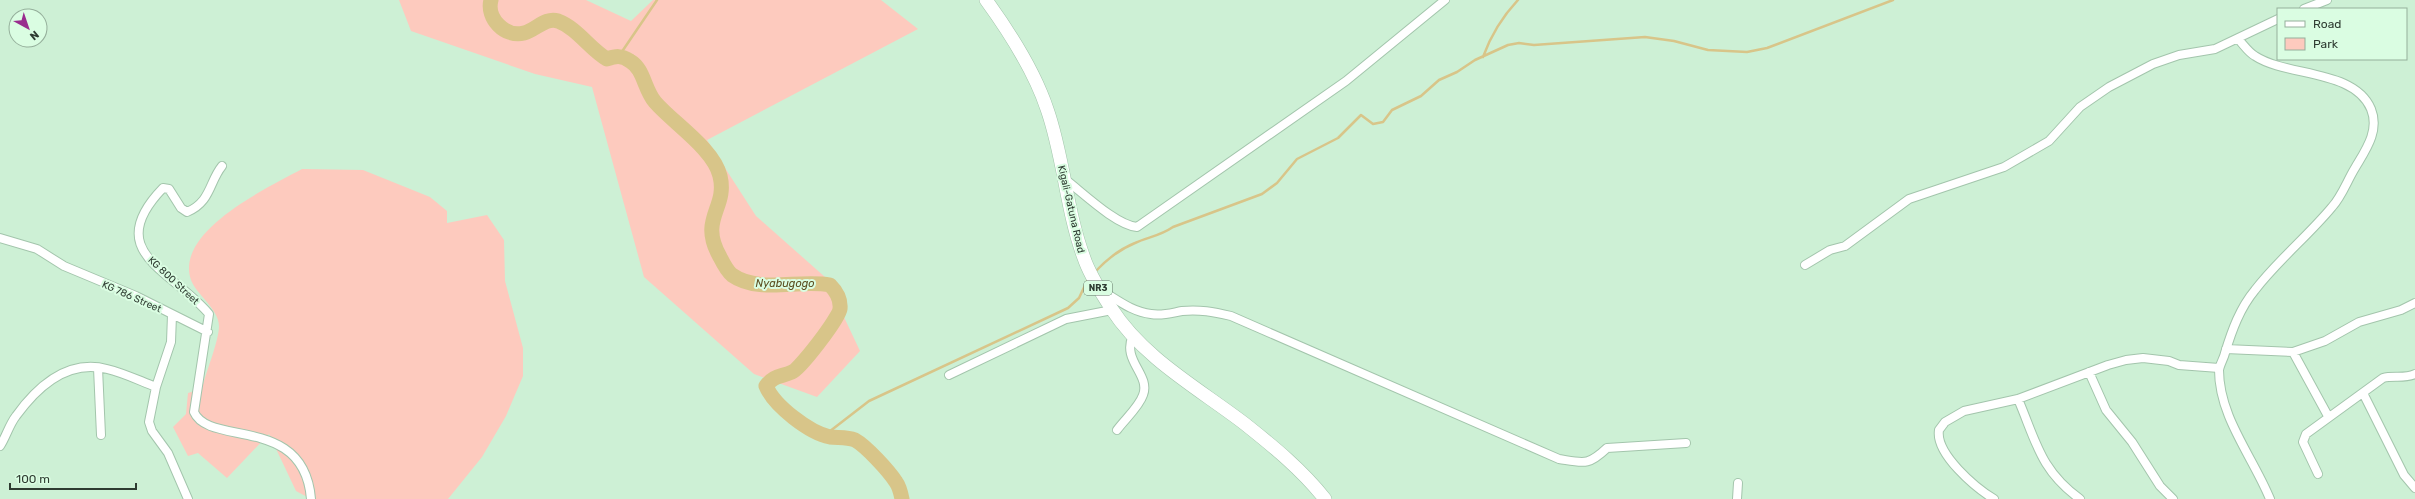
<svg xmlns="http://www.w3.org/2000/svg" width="2415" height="499" viewBox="0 0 2415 499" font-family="Rubik,sans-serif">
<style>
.green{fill:#fdcabe}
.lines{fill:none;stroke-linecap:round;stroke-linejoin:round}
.stream{stroke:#d8c589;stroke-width:2.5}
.river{stroke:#d8c589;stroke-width:15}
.minor-casing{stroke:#a3c5ac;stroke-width:10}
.trunk-casing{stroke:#a3c5ac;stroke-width:14}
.minor{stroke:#fff;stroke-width:8}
.trunk{stroke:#fff;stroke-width:13}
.labels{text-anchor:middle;stroke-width:4;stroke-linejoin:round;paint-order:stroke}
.shield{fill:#dafde2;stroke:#627566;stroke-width:1}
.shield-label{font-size:9px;font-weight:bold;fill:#2e3b31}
.street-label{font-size:10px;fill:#2e3b31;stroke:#dafde2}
.water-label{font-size:11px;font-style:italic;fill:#5a4c1e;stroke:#dafde2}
</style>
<rect width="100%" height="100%" fill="#cdf0d5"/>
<path class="green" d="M 399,0 L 586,0 L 631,21 L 653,0 L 881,0 L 918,29 L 707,140 L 756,216 L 825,277 L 860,351 L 817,397 L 754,374 L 644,277 L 592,87 L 535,74 L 411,31 Z
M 302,169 L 363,170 L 430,197 L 447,211 L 447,223 L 487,215 L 504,240 L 505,281 L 523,348 L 523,376 L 506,416 L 482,457 L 448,499 L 311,499 L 296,491 L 269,434 L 227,478 L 198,453 L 188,456 L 173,427 L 186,414 L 188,393 L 202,389 C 206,371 218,344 219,327 C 220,310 196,294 191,280 C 174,231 269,187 302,169 Z"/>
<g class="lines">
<path class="stream" d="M 619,56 L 657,0
M 1483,57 C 1491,35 1502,17 1518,0
M 1094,273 C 1105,261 1120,249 1135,243 C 1148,237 1160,236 1173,227 L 1262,194 L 1277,183 L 1297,159 L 1338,138 L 1361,115 L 1373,124 L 1383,122 L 1392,110 L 1421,96 L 1439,80 L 1457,72 L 1475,60 L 1508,45 L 1519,43 L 1534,45 L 1645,37 L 1674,41 L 1708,50 L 1747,52 L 1767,48 L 1893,0
M 825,435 L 869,401 L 1068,308 L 1079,298 L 1088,279"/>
<path class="river" d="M 491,0 C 486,18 505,38 524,33 C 536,30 545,17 558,21 C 577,28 590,49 607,59 C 616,56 621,55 630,61 C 644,69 644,89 655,102 C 673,123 714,149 720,176 C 728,209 698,218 720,257 C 723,263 727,271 732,275 C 759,294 799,279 830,285 C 837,292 841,299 840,309 C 839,318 800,369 792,372 C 781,377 774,375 766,386 C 774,406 810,433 830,437 C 838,438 847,437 855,440 C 866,446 889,471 896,482 C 899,486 901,494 902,499"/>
<defs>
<path id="minor" d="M 2304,9 L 2327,0
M 2238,39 C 2244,45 2248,52 2255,56 C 2287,77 2354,69 2371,109 C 2380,131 2365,151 2355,168 C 2347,181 2342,196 2332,207 C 2308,236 2278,260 2255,290 C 2240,308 2232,330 2225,353 C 2224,358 2220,364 2219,370 C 2219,417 2253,457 2270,499
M 222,166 C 209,182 211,202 187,212 L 181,208 L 169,189 L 163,188 C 101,252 172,270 209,314 L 194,412 C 209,447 304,414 311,499
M 1066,180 C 1083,193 1116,225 1137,227 L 1346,81 L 1445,0
M 0,238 L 37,249 L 64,266 L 136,296 L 208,332
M 1805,265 L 1830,250 L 1845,246 L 1909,199 L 2004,167 L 2049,141 L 2080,107 L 2109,87 L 2153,64 L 2179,55 L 2215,49 L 2278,19
M 1104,292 C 1119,301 1133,312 1151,314 C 1162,316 1171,313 1182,311 C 1199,309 1214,312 1231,316 L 1559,459 C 1584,463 1588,466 1607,448 L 1686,443
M 172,315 L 171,342 L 156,387 L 149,422 L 152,431 L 168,453 L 188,499
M 2226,349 L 2293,352 L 2325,341 L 2359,322 L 2401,310 L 2415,303
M 2293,352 L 2328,416
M 98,368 L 101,435
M 2089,372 L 2106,410 L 2132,442 L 2160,486 L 2173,499
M 949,375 L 1066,319 L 1112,310
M 2363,393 L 2404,475 L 2415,488
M 2018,399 C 2036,441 2040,470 2080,499
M 1117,430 C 1125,419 1139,407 1143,395 C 1151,375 1121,360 1133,336
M 0,446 C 6,437 9,425 16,416 C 37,387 68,359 107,369 C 124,373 140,381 156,387
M 2318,474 L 2303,442 L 2306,434 L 2383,378 C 2393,375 2405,379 2415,374
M 1737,499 L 1738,483
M 1994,499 C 1976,488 1935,454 1939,430 L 1945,422 L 1964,411 L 2018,399 L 2108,365 L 2126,360 L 2143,358 L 2169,361 L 2179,365 L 2219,368"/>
<path id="trunk" d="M 986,0 C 1010,33 1034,70 1047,109 C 1064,157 1066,210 1084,258 C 1090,276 1101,292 1111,308 C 1144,359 1198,388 1245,424 C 1274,447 1302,470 1325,499"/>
</defs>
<use href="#minor" class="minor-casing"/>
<use href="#trunk" class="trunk-casing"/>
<use href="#minor" class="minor"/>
<use href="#trunk" class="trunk"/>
</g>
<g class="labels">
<rect class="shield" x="1084" y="281" width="28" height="14" rx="3"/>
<g class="shield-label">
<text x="1098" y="291">NR3</text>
</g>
<g class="street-label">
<text transform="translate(1072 209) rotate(77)" y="4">Kigali-Gatuna Road</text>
<text transform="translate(174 280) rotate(43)" y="4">KG 800 Street</text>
<text transform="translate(132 296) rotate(24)" y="4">KG 786 Street</text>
</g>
<g class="water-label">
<text x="785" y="287">Nyabugogo</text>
</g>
</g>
<rect x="2277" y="8" width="130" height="52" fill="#dafde2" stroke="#95af9b"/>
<rect x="2285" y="21" width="20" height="6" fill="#ffffff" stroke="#95af9b"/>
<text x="2313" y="28" font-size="12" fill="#2e3b31">Road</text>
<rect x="2285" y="38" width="20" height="12" fill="#fdcabe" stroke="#95af9b"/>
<text x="2313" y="48" font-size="12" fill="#2e3b31">Park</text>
<g transform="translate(28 28) rotate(140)"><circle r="19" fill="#dafde2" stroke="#95af9b"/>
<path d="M0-3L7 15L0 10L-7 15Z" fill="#992d8e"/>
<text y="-6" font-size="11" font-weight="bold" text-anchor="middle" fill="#2e3b31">N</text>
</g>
<path d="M10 483v6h126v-6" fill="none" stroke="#2e3b31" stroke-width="2"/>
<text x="16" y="483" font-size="12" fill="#2e3b31" stroke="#dafde2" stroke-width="3" paint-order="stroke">100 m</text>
</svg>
